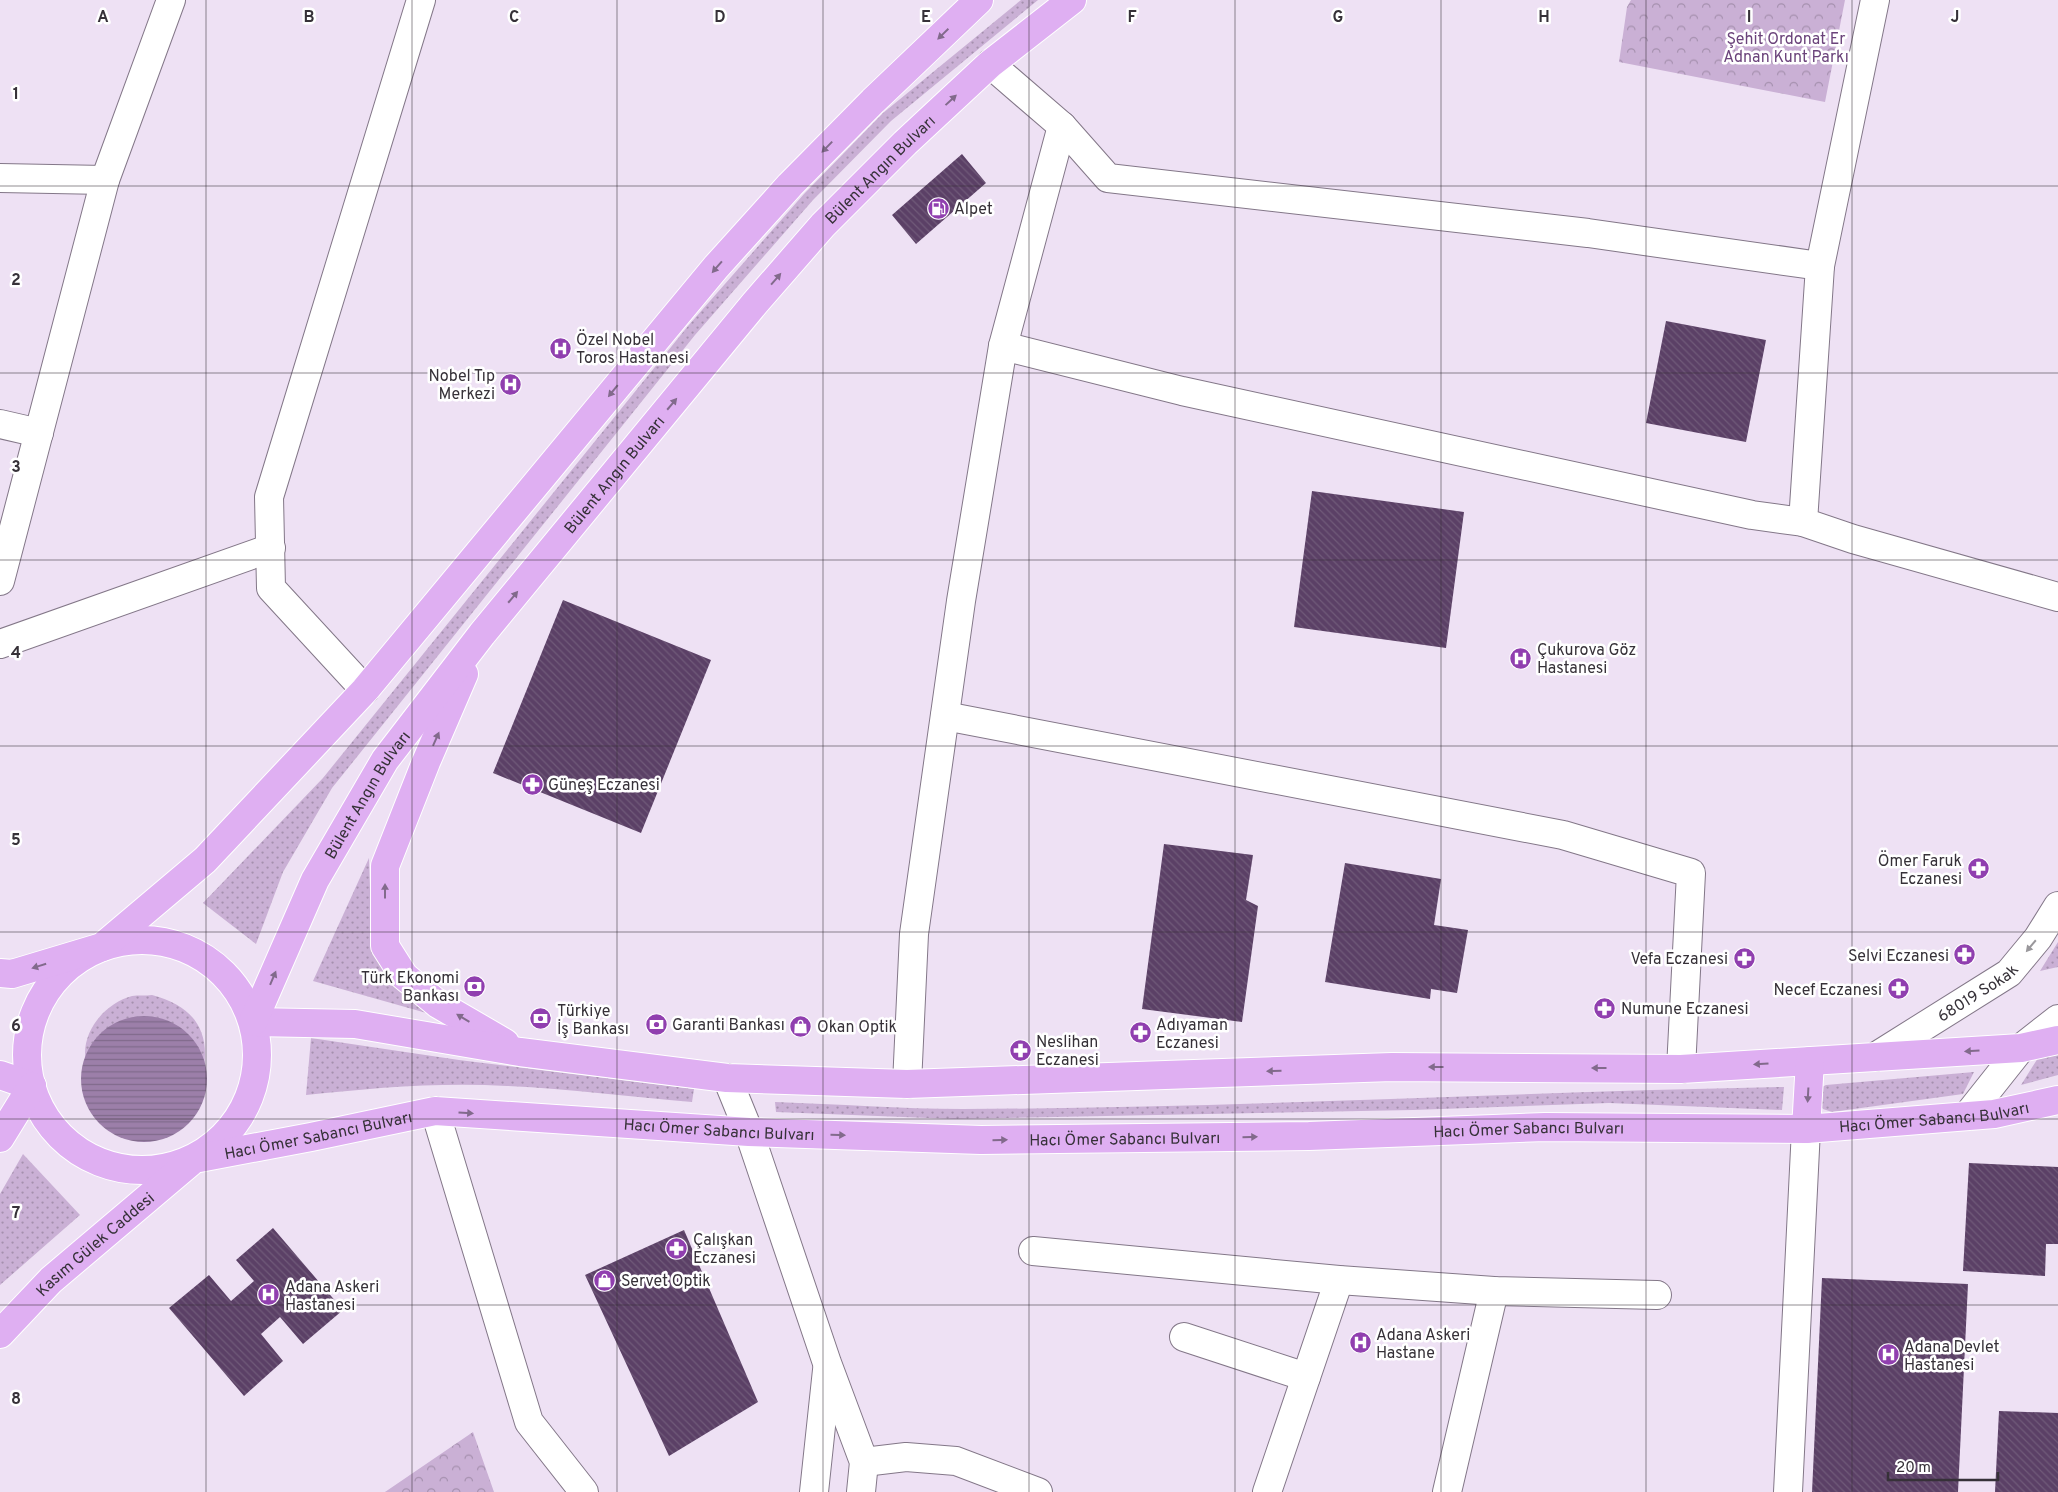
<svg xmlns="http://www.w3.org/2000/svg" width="2058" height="1492" viewBox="0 0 2058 1492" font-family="Overpass,sans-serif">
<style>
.grass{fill:url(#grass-dots)}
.forest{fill:url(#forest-crowns)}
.water{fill:url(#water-rules)}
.building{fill:url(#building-back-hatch)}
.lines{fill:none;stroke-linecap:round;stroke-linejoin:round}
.minor-casing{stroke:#837788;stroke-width:30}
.major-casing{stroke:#fff;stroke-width:30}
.minor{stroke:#fff;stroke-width:28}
.major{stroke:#dfaff2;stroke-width:28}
.oneway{fill:#826a8c}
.oneway2{fill:#9a989c}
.grid{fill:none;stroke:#363138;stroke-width:1;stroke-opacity:0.55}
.labels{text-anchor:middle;stroke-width:5;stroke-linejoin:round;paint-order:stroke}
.park-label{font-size:16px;fill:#6b437b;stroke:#fff}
.street-label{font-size:16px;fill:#363138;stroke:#fff}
.poi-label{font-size:16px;fill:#363138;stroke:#fff;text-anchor:start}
.grid-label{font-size:16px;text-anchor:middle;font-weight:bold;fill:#363138;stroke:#fff;stroke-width:5;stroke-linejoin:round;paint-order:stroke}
</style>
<defs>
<pattern id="grass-dots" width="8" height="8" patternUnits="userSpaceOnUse" patternTransform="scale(1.25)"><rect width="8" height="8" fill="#cab0d5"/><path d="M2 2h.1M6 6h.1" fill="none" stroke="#a590ae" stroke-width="1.8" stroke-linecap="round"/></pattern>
<pattern id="forest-crowns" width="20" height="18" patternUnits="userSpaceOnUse" patternTransform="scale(1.25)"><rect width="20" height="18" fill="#cab0d5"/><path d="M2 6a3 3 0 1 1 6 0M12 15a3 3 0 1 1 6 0" fill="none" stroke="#a590ae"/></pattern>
<pattern id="water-rules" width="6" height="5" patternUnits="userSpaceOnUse" patternTransform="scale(1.25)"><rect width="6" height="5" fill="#9c7fa9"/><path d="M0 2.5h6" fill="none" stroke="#80698b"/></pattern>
<pattern id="building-back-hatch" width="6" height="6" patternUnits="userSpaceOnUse" patternTransform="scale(1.25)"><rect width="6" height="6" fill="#5b4066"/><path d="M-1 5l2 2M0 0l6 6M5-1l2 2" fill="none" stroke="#705a79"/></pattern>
</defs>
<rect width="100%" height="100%" fill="#eee1f4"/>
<path class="grass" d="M 1021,0 L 1038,0 L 891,121 L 813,200 L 695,335 L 332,788 L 283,872 L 256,944 L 203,903 L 323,778 L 688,326 L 804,194 L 883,113 Z
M 369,858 L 372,951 L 430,1014 L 313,981 Z
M 2058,942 L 2058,967 L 2040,971 Z
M 152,995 C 198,1007 213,1036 201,1081 L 88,1072 C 87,1066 85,1059 85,1053 C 85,1027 108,1002 132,996 C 138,995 146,996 152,995 Z
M 311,1038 L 459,1060 L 694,1089 L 692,1102 C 631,1097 569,1089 507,1086 C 440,1082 372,1088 306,1095 Z
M 2058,1055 L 2058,1075 L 2021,1085 L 2038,1058 Z
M 1974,1072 L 1963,1094 L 1832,1112 L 1823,1109 L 1817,1102 L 1818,1089 L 1826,1085 Z
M 1784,1087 L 1782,1110 L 1609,1103 L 1413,1110 L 954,1119 L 776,1112 L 775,1102 C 838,1104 901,1109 963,1109 C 1237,1108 1510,1092 1784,1087 Z
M 23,1154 L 80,1215 L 0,1285 L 0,1194 Z"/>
<path class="forest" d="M 1631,0 L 1845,0 L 1825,102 L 1619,62 L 1627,7 Z
M 473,1432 L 494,1492 L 385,1492 Z"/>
<path class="water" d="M81 1079a63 63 0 1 1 126 0a63 63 0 1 1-126 0Z"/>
<path class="building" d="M 962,154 L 986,183 L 916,244 L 892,215 Z
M 1666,321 L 1766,340 L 1746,442 L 1646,423 Z
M 1312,491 L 1464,512 L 1446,648 L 1294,627 Z
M 563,600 L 711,660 L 641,833 L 493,773 Z
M 1164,844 L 1253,855 L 1246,900 L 1258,906 L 1242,1022 L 1142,1009 Z
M 1345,863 L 1441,879 L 1434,925 L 1468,930 L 1457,993 L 1431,989 L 1430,999 L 1325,982 Z
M 1969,1163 L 2058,1167 L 2058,1244 L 2046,1244 L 2045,1276 L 1963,1271 Z
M 273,1228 L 343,1310 L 303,1344 L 280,1317 L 261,1334 L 283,1361 L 244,1396 L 169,1308 L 209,1275 L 231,1301 L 254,1281 L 236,1260 Z
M 684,1230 L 758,1402 L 669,1456 L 585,1275 Z
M 1822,1278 L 1968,1284 L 1958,1492 L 1812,1492 Z
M 1999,1411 L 2058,1413 L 2058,1492 L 1995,1492 Z"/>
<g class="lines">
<defs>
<g id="minor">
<path d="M 1875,0 L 1820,266 L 1803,522 L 1853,539 L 2058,597"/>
<path d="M 990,64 L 1062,126 L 1108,178 L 1588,233 L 1820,266"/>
<path d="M 0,178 L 105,180"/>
<path d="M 1003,346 L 1182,391 L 1752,515 L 1803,522"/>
<path d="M 0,424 L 39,433"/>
<path d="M 0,581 L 105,180 L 171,0"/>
<path d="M 0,644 L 271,548"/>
<path d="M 365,690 L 271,588 L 269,497 L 421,0"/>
<path d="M 945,716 L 1563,835 L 1691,873 L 1681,1069"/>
<path id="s1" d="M 1875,1057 L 2009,973 L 2038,938 L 2058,906"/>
<path d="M 727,1078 L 749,1132 L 827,1363 L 864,1462 L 861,1492"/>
<path d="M 907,1084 L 914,934 L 961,601 L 1003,346 L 1062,126"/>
<path d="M 435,1111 L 529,1422 L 584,1492"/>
<path d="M 1967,1116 L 2021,1048 L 2058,1019"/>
<path d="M 1033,1251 L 1339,1280 L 1494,1291 L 1657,1295"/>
<path d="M 1184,1337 L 1306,1377"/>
<path d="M 864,1462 L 906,1457 L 956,1461 L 1038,1492"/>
<path d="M 814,1492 L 827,1370"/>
<path d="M 1267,1492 L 1339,1280"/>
<path d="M 1447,1492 L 1494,1291"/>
<path d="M 1788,1492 L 1806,1129"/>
</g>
<g id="major">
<path d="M 464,674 L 426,762 L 385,866 L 385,946 L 404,976 L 438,1004 L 505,1043"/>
<circle cx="142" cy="1055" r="115"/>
<path d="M 0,973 L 12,974 L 102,947 L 205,860 L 365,690 L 716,267 L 790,185 L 873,101 L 979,0"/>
<path d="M 253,1022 L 355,1024 L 520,1052 L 727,1078 L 907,1084 L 1392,1067 L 1681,1069 L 2021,1048 L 2058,1040"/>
<path id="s2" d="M 253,1022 L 315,880 L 385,760 L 482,634 L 755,303 L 823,225 L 905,143 L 990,64 L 1072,0"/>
<path d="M 0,1075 L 32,1086"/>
<path d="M 1806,1129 L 1810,1061"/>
<path d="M 0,1138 L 32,1086"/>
<path id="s3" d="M 0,1334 L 51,1280 L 194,1159 L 311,1137 L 435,1111 L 749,1132 L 981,1140 L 1309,1136 L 1545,1127 L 1806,1129 L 1994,1114 L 2058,1100"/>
</g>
</defs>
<use href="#minor" class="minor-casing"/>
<use href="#major" class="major-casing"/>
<use href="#minor" class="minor"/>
<use href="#major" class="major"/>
</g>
<defs><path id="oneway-solid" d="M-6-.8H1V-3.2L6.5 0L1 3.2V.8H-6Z" transform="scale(1.25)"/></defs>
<g class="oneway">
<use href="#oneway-solid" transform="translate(943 34) rotate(136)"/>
<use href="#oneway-solid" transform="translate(951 100) rotate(-43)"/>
<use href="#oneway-solid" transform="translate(827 147) rotate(134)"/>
<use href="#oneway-solid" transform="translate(717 267) rotate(131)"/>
<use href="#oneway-solid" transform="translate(776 279) rotate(-49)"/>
<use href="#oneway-solid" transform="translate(613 391) rotate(129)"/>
<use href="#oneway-solid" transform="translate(672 404) rotate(-50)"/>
<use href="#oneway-solid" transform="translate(513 597) rotate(-50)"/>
<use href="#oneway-solid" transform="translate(436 739) rotate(-66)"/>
<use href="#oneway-solid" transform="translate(385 891) rotate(-90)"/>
<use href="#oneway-solid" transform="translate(39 966) rotate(163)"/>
<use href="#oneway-solid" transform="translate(273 978) rotate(-67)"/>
<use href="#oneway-solid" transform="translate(463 1018) rotate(-149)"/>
<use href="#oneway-solid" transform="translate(1972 1051) rotate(177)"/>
<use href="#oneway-solid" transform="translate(1761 1064) rotate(176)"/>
<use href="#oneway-solid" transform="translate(1436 1067) rotate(-180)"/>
<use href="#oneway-solid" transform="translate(1599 1068) rotate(-180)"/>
<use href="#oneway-solid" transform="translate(1274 1071) rotate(178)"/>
<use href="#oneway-solid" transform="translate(1808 1095) rotate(93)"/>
<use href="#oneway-solid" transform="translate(466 1113) rotate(4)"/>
<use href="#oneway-solid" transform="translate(838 1135) rotate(2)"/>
<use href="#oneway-solid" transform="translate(1250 1137) rotate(-1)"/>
<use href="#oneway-solid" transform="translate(1000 1140) rotate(-1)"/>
</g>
<use class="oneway2" href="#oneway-solid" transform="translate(2031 946) rotate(130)"/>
<path class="grid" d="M 206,0 L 206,1492M 412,0 L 412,1492M 617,0 L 617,1492M 823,0 L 823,1492M 1029,0 L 1029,1492M 1235,0 L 1235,1492M 1441,0 L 1441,1492M 1646,0 L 1646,1492M 1852,0 L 1852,1492M 0,186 L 2058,186M 0,373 L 2058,373M 0,560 L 2058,560M 0,746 L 2058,746M 0,932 L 2058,932M 0,1119 L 2058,1119M 0,1305 L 2058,1305"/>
<defs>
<symbol id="fuel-disc" viewBox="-11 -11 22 22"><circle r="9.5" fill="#903faf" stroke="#fff"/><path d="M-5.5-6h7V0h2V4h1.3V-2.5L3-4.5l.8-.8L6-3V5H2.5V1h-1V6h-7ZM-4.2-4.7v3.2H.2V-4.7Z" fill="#fff"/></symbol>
<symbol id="hospital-disc" viewBox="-11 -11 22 22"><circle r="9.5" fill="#903faf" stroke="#fff"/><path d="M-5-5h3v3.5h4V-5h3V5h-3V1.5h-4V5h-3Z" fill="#fff"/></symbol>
<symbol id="pharmacy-disc" viewBox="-11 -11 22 22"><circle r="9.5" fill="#903faf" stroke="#fff"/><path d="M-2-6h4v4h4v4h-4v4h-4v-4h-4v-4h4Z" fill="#fff"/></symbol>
<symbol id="bank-disc" viewBox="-11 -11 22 22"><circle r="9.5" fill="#903faf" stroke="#fff"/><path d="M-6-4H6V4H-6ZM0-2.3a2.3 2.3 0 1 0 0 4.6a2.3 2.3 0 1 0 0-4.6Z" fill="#fff"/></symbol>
<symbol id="shop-disc" viewBox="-11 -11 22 22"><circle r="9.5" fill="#903faf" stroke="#fff"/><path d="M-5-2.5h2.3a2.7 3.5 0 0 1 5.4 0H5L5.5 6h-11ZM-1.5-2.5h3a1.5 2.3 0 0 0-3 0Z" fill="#fff"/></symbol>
</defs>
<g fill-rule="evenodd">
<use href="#fuel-disc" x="926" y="196" width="25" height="25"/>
<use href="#hospital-disc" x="548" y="336" width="25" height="25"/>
<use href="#hospital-disc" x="498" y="372" width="25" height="25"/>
<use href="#hospital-disc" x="1508" y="646" width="25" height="25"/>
<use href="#pharmacy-disc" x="520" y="772" width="25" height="25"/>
<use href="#pharmacy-disc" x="1966" y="856" width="25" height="25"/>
<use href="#pharmacy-disc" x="1952" y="942" width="25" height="25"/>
<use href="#pharmacy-disc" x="1732" y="946" width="25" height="25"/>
<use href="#bank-disc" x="462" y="974" width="25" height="25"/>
<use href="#pharmacy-disc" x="1886" y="976" width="25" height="25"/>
<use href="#pharmacy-disc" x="1592" y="996" width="25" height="25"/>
<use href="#bank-disc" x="528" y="1006" width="25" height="25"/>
<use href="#bank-disc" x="644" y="1012" width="25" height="25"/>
<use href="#shop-disc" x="788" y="1014" width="25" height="25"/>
<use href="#pharmacy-disc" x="1128" y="1020" width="25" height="25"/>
<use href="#pharmacy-disc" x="1008" y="1038" width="25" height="25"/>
<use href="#pharmacy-disc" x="664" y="1236" width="25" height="25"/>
<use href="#shop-disc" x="592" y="1268" width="25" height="25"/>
<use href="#hospital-disc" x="256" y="1282" width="25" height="25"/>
<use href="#hospital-disc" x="1348" y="1330" width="25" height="25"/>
<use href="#hospital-disc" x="1876" y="1342" width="25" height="25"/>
</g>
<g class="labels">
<g class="park-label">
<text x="1786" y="44">Şehit Ordonat Er<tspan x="1786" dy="18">Adnan Kunt Parkı</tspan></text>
</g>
<g class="street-label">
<text dy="6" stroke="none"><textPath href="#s2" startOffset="1065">Bülent Angın Bulvarı</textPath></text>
<text dy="6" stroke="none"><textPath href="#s2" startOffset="660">Bülent Angın Bulvarı</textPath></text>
<text dy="6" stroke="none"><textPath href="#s2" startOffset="255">Bülent Angın Bulvarı</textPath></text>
<text dy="6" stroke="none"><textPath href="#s1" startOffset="121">68019 Sokak</textPath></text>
<text dy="6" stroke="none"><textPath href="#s3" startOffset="2008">Hacı Ömer Sabancı Bulvarı</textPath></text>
<text dy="6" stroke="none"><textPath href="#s3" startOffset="792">Hacı Ömer Sabancı Bulvarı</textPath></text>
<text dy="6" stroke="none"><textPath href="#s3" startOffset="1602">Hacı Ömer Sabancı Bulvarı</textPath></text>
<text dy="6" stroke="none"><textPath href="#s3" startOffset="388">Hacı Ömer Sabancı Bulvarı</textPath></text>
<text dy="6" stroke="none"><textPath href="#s3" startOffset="1198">Hacı Ömer Sabancı Bulvarı</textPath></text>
<text dy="6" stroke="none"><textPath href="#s3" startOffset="131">Kasım Gülek Caddesi</textPath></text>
</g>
<g class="poi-label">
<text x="954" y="214">Alpet</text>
<text x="576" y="345">Özel Nobel<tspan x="576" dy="18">Toros Hastanesi</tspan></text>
<text x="495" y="381" text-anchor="end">Nobel Tıp<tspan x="495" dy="18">Merkezi</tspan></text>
<text x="1537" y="655">Çukurova Göz<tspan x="1537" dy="18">Hastanesi</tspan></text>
<text x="548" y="790">Güneş Eczanesi</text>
<text x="1962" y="866" text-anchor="end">Ömer Faruk<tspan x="1962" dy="18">Eczanesi</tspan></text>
<text x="1949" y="961" text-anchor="end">Selvi Eczanesi</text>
<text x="1728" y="964" text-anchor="end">Vefa Eczanesi</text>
<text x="459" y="983" text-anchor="end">Türk Ekonomi<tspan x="459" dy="18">Bankası</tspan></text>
<text x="1882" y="995" text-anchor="end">Necef Eczanesi</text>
<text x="1621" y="1014">Numune Eczanesi</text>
<text x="557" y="1016">Türkiye<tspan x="557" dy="18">İş Bankası</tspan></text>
<text x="672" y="1030">Garanti Bankası</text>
<text x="1156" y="1030">Adıyaman<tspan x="1156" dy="18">Eczanesi</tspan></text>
<text x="817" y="1032">Okan Optik</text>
<text x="1036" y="1047">Neslihan<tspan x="1036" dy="18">Eczanesi</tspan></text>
<text x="693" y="1245">Çalışkan<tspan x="693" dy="18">Eczanesi</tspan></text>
<text x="621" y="1286">Servet Optik</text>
<text x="285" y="1292">Adana Askeri<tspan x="285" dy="18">Hastanesi</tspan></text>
<text x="1376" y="1340">Adana Askeri<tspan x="1376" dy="18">Hastane</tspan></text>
<text x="1904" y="1352">Adana Devlet<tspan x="1904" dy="18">Hastanesi</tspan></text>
</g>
</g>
<g class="grid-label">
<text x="103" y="22">A</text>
<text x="309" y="22">B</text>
<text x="514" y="22">C</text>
<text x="720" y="22">D</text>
<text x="926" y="22">E</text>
<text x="1132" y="22">F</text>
<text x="1338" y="22">G</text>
<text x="1544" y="22">H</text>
<text x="1749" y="22">I</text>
<text x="1955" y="22">J</text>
<text x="16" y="99">1</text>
<text x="16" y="285">2</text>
<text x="16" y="472">3</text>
<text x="16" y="658">4</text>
<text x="16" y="845">5</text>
<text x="16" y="1031">6</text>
<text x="16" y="1218">7</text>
<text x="16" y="1404">8</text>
</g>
<path d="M1888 1472v8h110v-8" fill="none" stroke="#363138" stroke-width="2.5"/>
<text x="1896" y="1472" font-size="15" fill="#363138" stroke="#ffffff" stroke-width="4" paint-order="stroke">20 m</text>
</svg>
